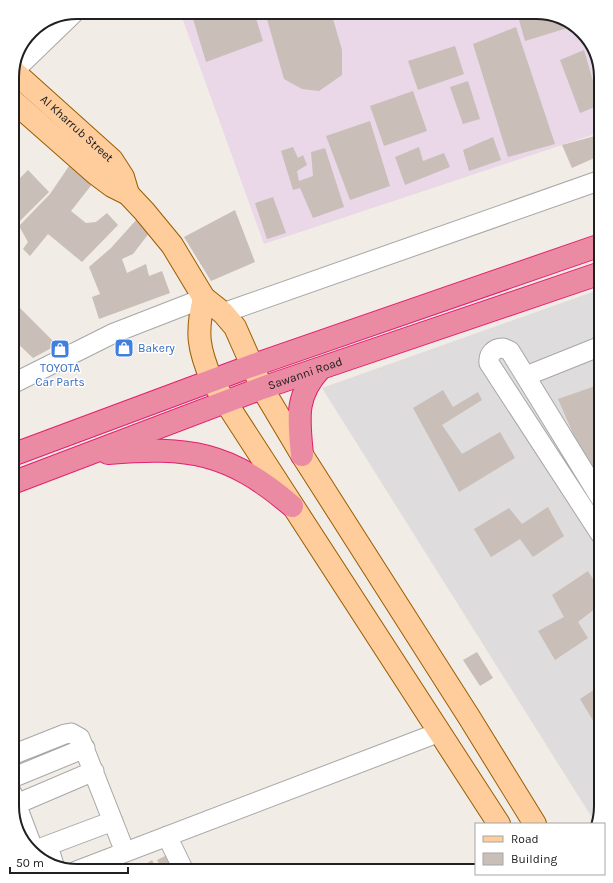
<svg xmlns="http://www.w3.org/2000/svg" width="613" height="883" viewBox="0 0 613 883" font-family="Karla,sans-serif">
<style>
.residential{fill:#dedcdd}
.industrial{fill:#ead7e8}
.building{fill:#c9beb8}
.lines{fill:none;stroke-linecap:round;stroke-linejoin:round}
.minor-casing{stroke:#a7a7a7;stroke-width:21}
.major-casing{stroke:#9b5d00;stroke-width:24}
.highway-casing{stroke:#e41e6f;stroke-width:24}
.minor{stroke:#fff;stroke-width:19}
.major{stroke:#ffcd9c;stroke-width:22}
.highway{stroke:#eb8aa3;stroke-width:22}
.labels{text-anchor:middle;stroke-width:3;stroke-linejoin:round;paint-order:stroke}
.street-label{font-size:12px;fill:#202020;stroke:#fff}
.shop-label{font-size:12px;fill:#366cbe;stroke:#fff;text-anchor:start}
.rim{fill:none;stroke:#202020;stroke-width:2}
</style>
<rect width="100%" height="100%" fill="#f1ece5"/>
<path class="residential" d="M 601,289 L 601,807 L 596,824 L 322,388 Z"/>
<path class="industrial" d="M 180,12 L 540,12 L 569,21 L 592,44 L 601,77 L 601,132 L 264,244 Z"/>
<path class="building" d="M 191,12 L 254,12 L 263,41 L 206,62 Z
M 265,12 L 331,12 L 342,50 L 342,75 L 319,91 L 302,89 L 284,79 Z
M 417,12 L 439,12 L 419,19 Z
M 520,12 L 540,12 L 569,21 L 574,26 L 525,41 L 517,13 Z
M 58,19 L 23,51 L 34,28 Z
M 516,27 L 555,144 L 508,157 L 473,44 Z
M 455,46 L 464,74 L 418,90 L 408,61 Z
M 584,50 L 600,105 L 580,113 L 560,60 Z
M 468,81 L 480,119 L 463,124 L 450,87 Z
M 413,91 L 427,131 L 384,146 L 370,106 Z
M 370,121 L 390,186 L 350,200 L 326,136 Z
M 595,136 L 601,155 L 572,168 L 562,145 Z
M 493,137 L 501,160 L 469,171 L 463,150 Z
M 293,147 L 298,158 L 303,155 L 307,165 L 297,171 L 299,181 L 313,176 L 311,152 L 325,148 L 344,207 L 313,218 L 300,188 L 293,190 L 281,151 Z
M 419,147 L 423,161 L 444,153 L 450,167 L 405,185 L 395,157 Z
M 69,166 L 93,183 L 71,211 L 86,223 L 96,222 L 107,213 L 118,225 L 82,262 L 48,234 L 30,256 L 23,249 L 28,242 L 19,226 L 50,194 Z
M 28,170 L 49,192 L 12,229 L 12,186 Z
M 273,197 L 286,233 L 267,239 L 255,203 Z
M 235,210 L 255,262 L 211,281 L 184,237 Z
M 138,218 L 150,232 L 133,254 L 122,259 L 127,273 L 146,264 L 149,276 L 162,271 L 170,293 L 99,319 L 92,297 L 100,294 L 89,267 L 111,248 Z
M 12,300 L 57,345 L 33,358 L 12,338 Z
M 601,384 L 601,464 L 588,468 L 558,399 Z
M 443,390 L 453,407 L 478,392 L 482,400 L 442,425 L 462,454 L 500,432 L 515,458 L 459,492 L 413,408 Z
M 548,507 L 564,536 L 533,557 L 520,539 L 491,557 L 474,529 L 509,508 L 522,524 Z
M 588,571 L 601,592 L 601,604 L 578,622 L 588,638 L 555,660 L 538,631 L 564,617 L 552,595 Z
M 477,652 L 493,678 L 480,686 L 463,660 Z
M 601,685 L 601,724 L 597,727 L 580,699 Z
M 167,855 L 171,863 L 162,869 L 157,860 Z
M 152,860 L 158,871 L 135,871 Z"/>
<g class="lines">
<defs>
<path id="minor" d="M 13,72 L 74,13
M 223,313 L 601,180
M 526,376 L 601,346
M 12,384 L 114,333 L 204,298
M 601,535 L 489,363 C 488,354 494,348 503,348 L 510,351 L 601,499
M 12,755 L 65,734 L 71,733 L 80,738 L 125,852
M 12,778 L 85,748
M 12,793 L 34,851
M 12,806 L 94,771
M 167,836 L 184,871
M 48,846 L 54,865
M 33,851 L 113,821
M 76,871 L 440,732"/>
<g id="major">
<path id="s1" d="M 13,71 L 112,160 L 123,177 L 128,194"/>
<path d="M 12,100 L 96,174 L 112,186 L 128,194 L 144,211 L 172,245 L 204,298 L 223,313 L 235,327 L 262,388 L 302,455 L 469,717 L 535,824"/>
<path d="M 204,298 C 196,333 198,348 212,381 L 499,824"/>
</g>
<g id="highway">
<path d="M 108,453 C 189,446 229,452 292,506"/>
<path d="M 12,455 L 251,366 L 601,245"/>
<path d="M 302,455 C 299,420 294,397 320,369"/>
<path id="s2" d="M 12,483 L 262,388 L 601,273"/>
</g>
</defs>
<use href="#minor" class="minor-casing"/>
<use href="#major" class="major-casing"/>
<use href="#highway" class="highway-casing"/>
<use href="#minor" class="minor"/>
<use href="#major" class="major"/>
<use href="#highway" class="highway"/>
</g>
<defs>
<symbol id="shop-square" viewBox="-11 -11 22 22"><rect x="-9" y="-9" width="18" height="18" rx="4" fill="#3f7fe0" stroke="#fff"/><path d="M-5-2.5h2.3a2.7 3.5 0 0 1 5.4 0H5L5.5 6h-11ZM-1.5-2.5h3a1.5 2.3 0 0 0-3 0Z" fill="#fff"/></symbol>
</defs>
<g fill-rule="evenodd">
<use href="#shop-square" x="113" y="337" width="22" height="22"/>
<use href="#shop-square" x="49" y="338" width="22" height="22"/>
</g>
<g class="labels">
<g class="street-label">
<text dy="4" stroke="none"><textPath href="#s1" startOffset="86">Al Kharrub Street</textPath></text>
<text dy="4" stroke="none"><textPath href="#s2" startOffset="313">Sawanni Road</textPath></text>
</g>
<g class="shop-label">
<text x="138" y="352">Bakery</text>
<text x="60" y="372" text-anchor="middle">TOYOTA<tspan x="60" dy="14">Car Parts</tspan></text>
</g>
</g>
<path d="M0 0H613V883H0ZM77 19H536A58 58 0 0 1 594 77V806A58 58 0 0 1 536 864H77A58 58 0 0 1 19 806V77A58 58 0 0 1 77 19Z" fill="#fff" fill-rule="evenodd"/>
<path class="rim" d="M77 19H536A58 58 0 0 1 594 77V806A58 58 0 0 1 536 864H77A58 58 0 0 1 19 806V77A58 58 0 0 1 77 19Z"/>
<rect x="475" y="823" width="130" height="52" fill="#ffffff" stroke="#a6a6a6"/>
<rect x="483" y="836" width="20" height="6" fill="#ffcd9c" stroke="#a6a6a6"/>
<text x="511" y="843" font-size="12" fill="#202020">Road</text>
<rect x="483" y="853" width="20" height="12" fill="#c9beb8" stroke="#a6a6a6"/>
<text x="511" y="863" font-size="12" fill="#202020">Building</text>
<path d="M10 867v6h118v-6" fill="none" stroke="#202020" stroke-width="2"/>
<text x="16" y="867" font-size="12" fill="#202020" stroke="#ffffff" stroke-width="3" paint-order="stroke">50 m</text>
</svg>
